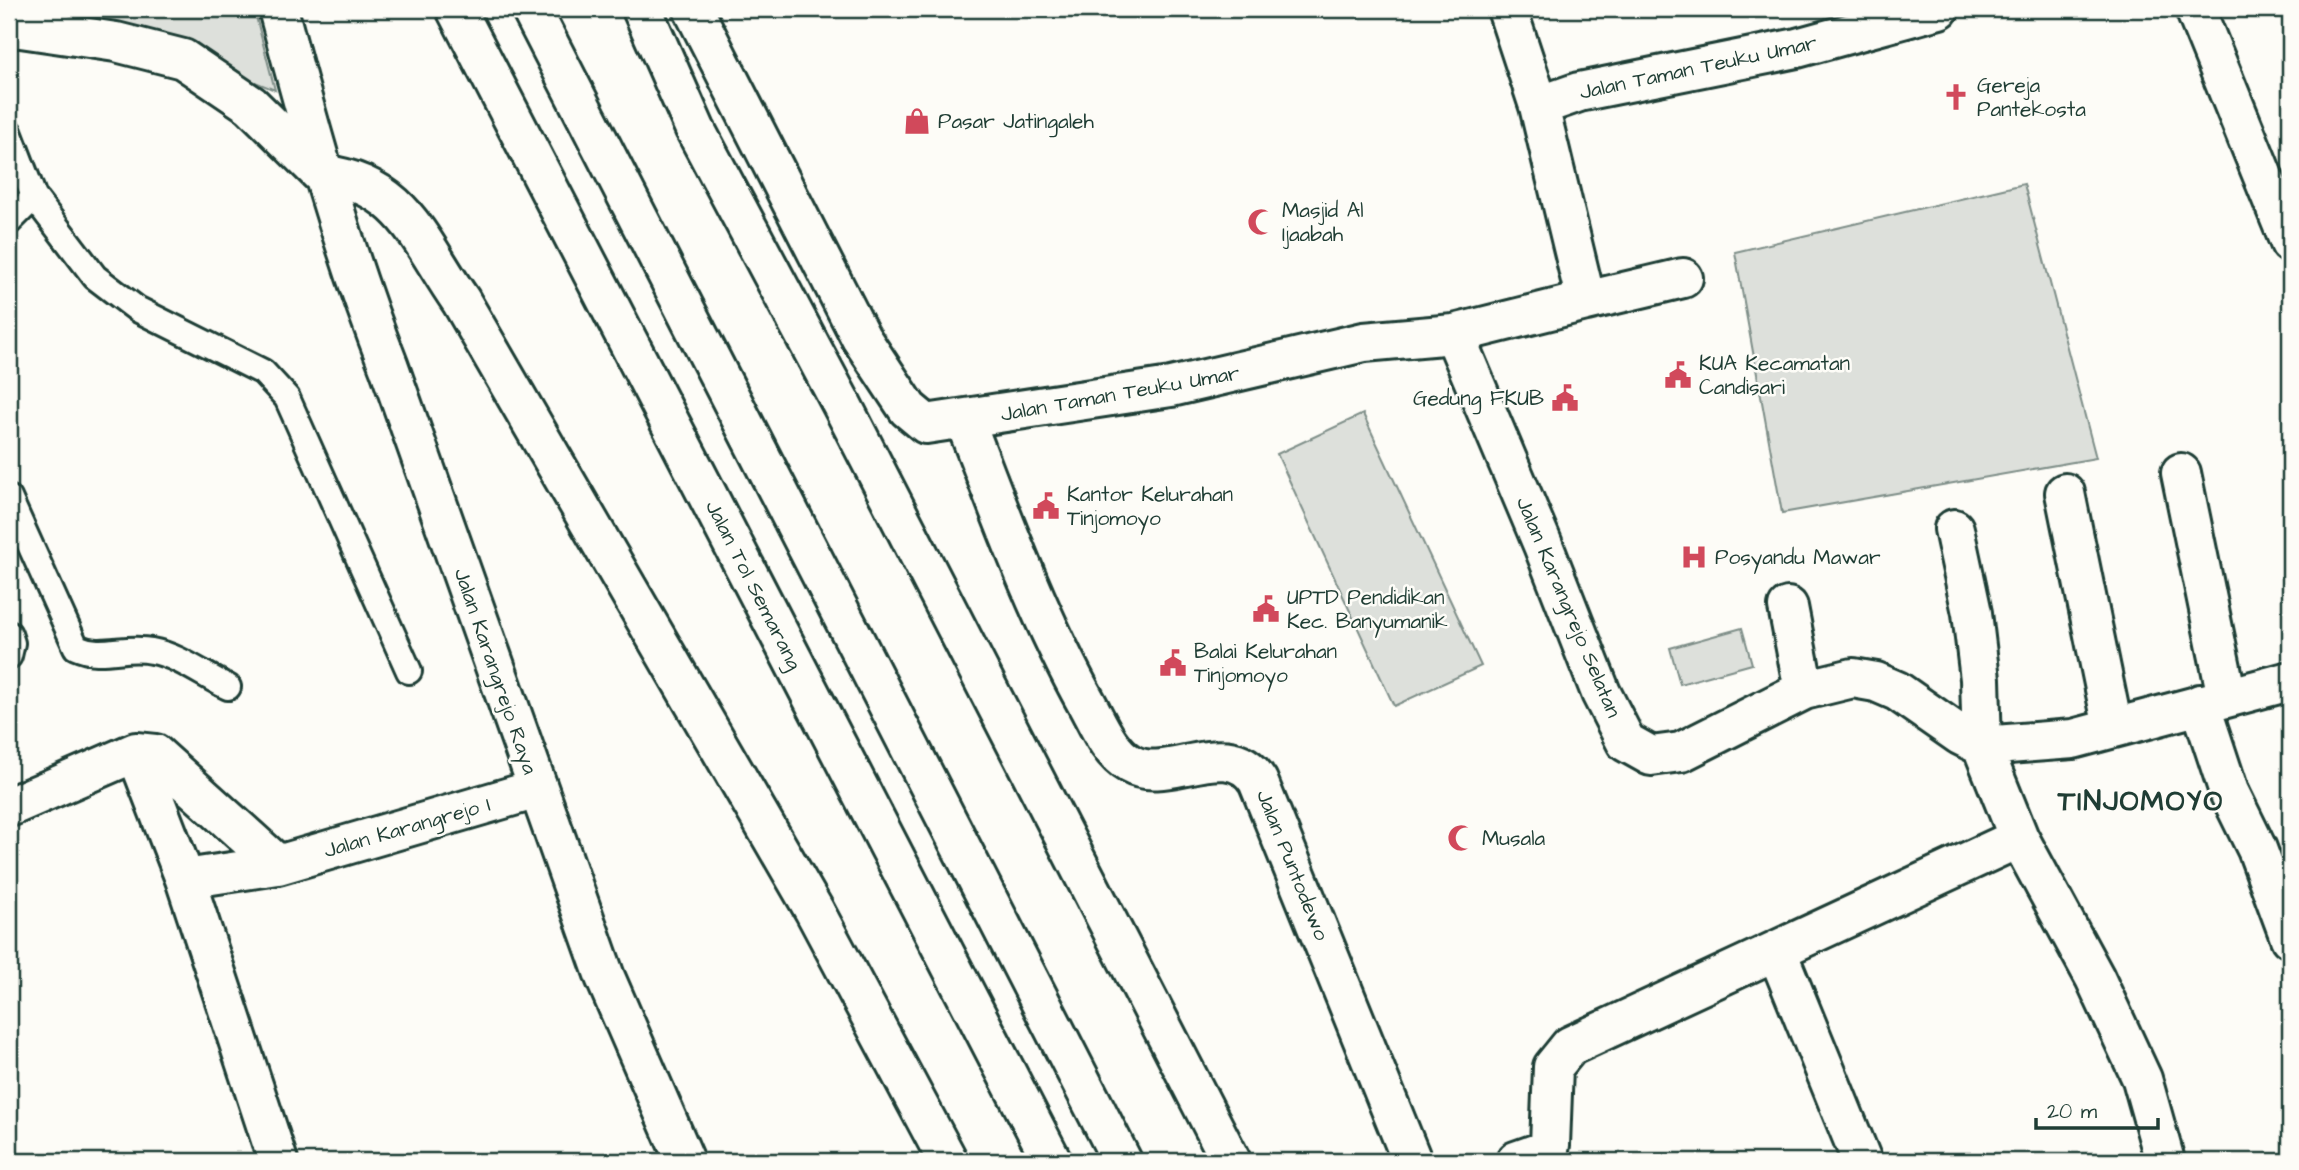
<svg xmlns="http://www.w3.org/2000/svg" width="2299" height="1170" viewBox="0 0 2299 1170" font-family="'Architects Daughter',sans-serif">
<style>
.green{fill:#dde0db;stroke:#7e8e88;stroke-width:2}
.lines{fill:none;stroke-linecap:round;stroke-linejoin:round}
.service-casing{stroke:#1f3d34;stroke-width:30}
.minor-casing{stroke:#1f3d34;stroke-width:44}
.secondary-casing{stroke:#1f3d34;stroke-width:44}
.trunk-casing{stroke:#1f3d34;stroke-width:44}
.motorway-casing{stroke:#1f3d34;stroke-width:44}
.service{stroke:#fdfcf7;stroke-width:24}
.minor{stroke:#fdfcf7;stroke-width:38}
.secondary{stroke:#fdfcf7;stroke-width:38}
.trunk{stroke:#fdfcf7;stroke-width:38}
.motorway{stroke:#fdfcf7;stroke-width:38}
.labels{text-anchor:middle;stroke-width:5;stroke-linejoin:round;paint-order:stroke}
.street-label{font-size:21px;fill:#1f3d34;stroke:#fdfcf7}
.poi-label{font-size:21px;fill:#1f3d34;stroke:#fdfcf7;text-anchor:start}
.district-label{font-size:28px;font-weight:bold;letter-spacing:2px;fill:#1f3d34;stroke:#fdfcf7}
</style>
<rect width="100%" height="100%" fill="#fdfcf7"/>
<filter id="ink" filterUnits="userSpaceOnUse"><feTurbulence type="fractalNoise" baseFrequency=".0143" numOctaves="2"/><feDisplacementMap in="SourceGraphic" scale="14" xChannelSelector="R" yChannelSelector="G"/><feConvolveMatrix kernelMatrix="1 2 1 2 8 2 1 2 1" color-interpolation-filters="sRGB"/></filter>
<g filter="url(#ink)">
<path class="green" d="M 80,9 L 254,9 L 275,90 L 129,31 L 54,20 Z
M 2024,184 L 2096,458 L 1782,513 L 1735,252 Z
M 1363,414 L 1481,666 L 1394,706 L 1277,454 Z
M 1742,628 L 1752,664 L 1680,684 L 1670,648 Z"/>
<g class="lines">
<defs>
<path id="service" d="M 9,132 L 34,197 L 9,222
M 34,197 L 95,277 L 137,309 L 263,372 L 287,398 L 409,671
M 9,498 L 76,647 C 103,659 123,645 152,651 C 177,655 205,676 228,687
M 9,634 L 12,643 L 9,656"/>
<path id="minor" d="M 693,9 L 861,338 L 908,409 L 926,424 L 1171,387 L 1364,342 L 1454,334 L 1586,301 L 1539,106
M 1507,9 L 1539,106 L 1579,92 L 1797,48 L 1939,9
M 2195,9 L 2290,243
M 1586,301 L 1683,278
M 1454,334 L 1543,545 L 1601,693 L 1626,742 L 1651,756 L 1681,752 L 1804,690 L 1853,678 L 1876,682 L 1897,691 L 1960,735 L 1982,746 L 2073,739 L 2290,681
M 965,421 C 1002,517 1037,614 1087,704 C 1098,724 1109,752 1130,764 C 1168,786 1228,733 1258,781 L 1412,1161
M 2181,473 L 2227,697
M 2065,493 L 2113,728
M 1788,607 L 1804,690
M 2200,704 L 2229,792 L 2257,849 L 2290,938
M 136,752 L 155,754 L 278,865
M 9,807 L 136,752 L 185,879 L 278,1161
M 2019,838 L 2095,978 L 2142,1079 L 2165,1161
M 185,879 L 278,865 L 537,789
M 1777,952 L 1862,1161
M 1516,1161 L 1544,1151 L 1550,1145 L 1553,1067 L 1570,1046 L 2019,838 L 1982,746 L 1980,679 L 1972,613 L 1954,529"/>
<path id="secondary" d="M 278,9 C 310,130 343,250 389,367 L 605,977 L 685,1161
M 14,27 L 116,42 L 183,59 L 251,105 L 320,173"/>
<path id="trunk" d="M 9,30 L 51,9"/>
<path id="motorway" d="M 456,9 L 1052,1161
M 531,9 L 1122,1161
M 642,9 L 695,129 L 842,405 L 1231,1161
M 322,174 C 405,185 418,240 461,301 L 814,910 L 948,1161"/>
</defs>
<use href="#service" class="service-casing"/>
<use href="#minor" class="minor-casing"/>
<use href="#secondary" class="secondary-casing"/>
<use href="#trunk" class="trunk-casing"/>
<use href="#motorway" class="motorway-casing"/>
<use href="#service" class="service"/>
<use href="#minor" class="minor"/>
<use href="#secondary" class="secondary"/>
<use href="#trunk" class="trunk"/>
<use href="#motorway" class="motorway"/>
</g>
</g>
<defs>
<symbol id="church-bare" viewBox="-9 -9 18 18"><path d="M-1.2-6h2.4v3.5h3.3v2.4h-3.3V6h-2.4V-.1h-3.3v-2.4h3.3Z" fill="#d1495b" stroke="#fdfcf7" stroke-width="2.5" paint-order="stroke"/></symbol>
<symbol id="shop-bare" viewBox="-9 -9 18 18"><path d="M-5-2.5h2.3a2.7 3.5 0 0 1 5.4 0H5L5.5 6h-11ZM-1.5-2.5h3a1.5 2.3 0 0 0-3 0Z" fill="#d1495b" stroke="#fdfcf7" stroke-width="2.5" paint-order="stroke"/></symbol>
<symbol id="mosque-bare" viewBox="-9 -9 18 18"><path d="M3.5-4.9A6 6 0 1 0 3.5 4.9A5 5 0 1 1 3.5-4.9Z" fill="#d1495b" stroke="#fdfcf7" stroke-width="2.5" paint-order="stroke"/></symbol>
<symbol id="civic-bare" viewBox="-9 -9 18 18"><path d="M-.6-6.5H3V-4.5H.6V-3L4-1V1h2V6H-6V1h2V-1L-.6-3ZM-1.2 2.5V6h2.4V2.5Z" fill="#d1495b" stroke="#fdfcf7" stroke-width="2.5" paint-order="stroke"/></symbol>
<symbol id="hospital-bare" viewBox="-9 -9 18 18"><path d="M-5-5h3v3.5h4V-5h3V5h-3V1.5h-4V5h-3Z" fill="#d1495b" stroke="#fdfcf7" stroke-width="2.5" paint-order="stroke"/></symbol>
</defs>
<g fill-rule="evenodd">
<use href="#church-bare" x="1937" y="78" width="38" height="38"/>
<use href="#shop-bare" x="898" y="102" width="38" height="38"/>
<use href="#mosque-bare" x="1242" y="203" width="38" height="38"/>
<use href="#civic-bare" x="1659" y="356" width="38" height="38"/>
<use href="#civic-bare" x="1546" y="379" width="38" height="38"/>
<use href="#civic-bare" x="1027" y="487" width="38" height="38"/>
<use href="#hospital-bare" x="1675" y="538" width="38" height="38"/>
<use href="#civic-bare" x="1247" y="590" width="38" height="38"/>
<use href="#civic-bare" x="1154" y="644" width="38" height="38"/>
<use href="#mosque-bare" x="1442" y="819" width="38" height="38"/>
</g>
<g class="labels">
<g class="street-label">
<text transform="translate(1698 67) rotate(-12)" y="7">Jalan Taman Teuku Umar</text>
<text transform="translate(1120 393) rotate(-10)" y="7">Jalan Taman Teuku Umar</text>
<text transform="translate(754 585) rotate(63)" y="7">Jalan Tol Semarang</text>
<text transform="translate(1569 607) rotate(67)" y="7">Jalan Karangrejo Selatan</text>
<text transform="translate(496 671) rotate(71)" y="7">Jalan Karangrejo Raya</text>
<text transform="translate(407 827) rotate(-16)" y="7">Jalan Karangrejo I</text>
<text transform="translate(1293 865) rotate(68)" y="7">Jalan Puntodewo</text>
</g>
<g class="poi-label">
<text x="1977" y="92">Gereja<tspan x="1977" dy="24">Pantekosta</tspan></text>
<text x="938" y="128">Pasar Jatingaleh</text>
<text x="1282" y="217">Masjid Al<tspan x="1282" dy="24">Ijaabah</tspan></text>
<text x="1699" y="370">KUA Kecamatan<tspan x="1699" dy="24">Candisari</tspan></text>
<text x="1544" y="405" text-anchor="end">Gedung FKUB</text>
<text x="1067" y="501">Kantor Kelurahan<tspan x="1067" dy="24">Tinjomoyo</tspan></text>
<text x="1715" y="564">Posyandu Mawar</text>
<text x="1287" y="604">UPTD Pendidikan<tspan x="1287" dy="24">Kec. Banyumanik</tspan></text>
<text x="1194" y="658">Balai Kelurahan<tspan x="1194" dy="24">Tinjomoyo</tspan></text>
<text x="1482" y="845">Musala</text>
</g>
<g class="district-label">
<text x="2141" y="810">TINJOMOYO</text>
</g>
</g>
<rect width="2299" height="1170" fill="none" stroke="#fdfcf7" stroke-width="35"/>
<rect x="18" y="18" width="2264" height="1135" fill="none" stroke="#1f3d34" stroke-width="2.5" filter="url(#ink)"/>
<path d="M2036 1118v10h122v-10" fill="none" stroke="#1f3d34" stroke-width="3.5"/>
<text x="2047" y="1118" font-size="21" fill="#1f3d34" stroke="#fdfcf7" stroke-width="5" paint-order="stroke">20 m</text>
</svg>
